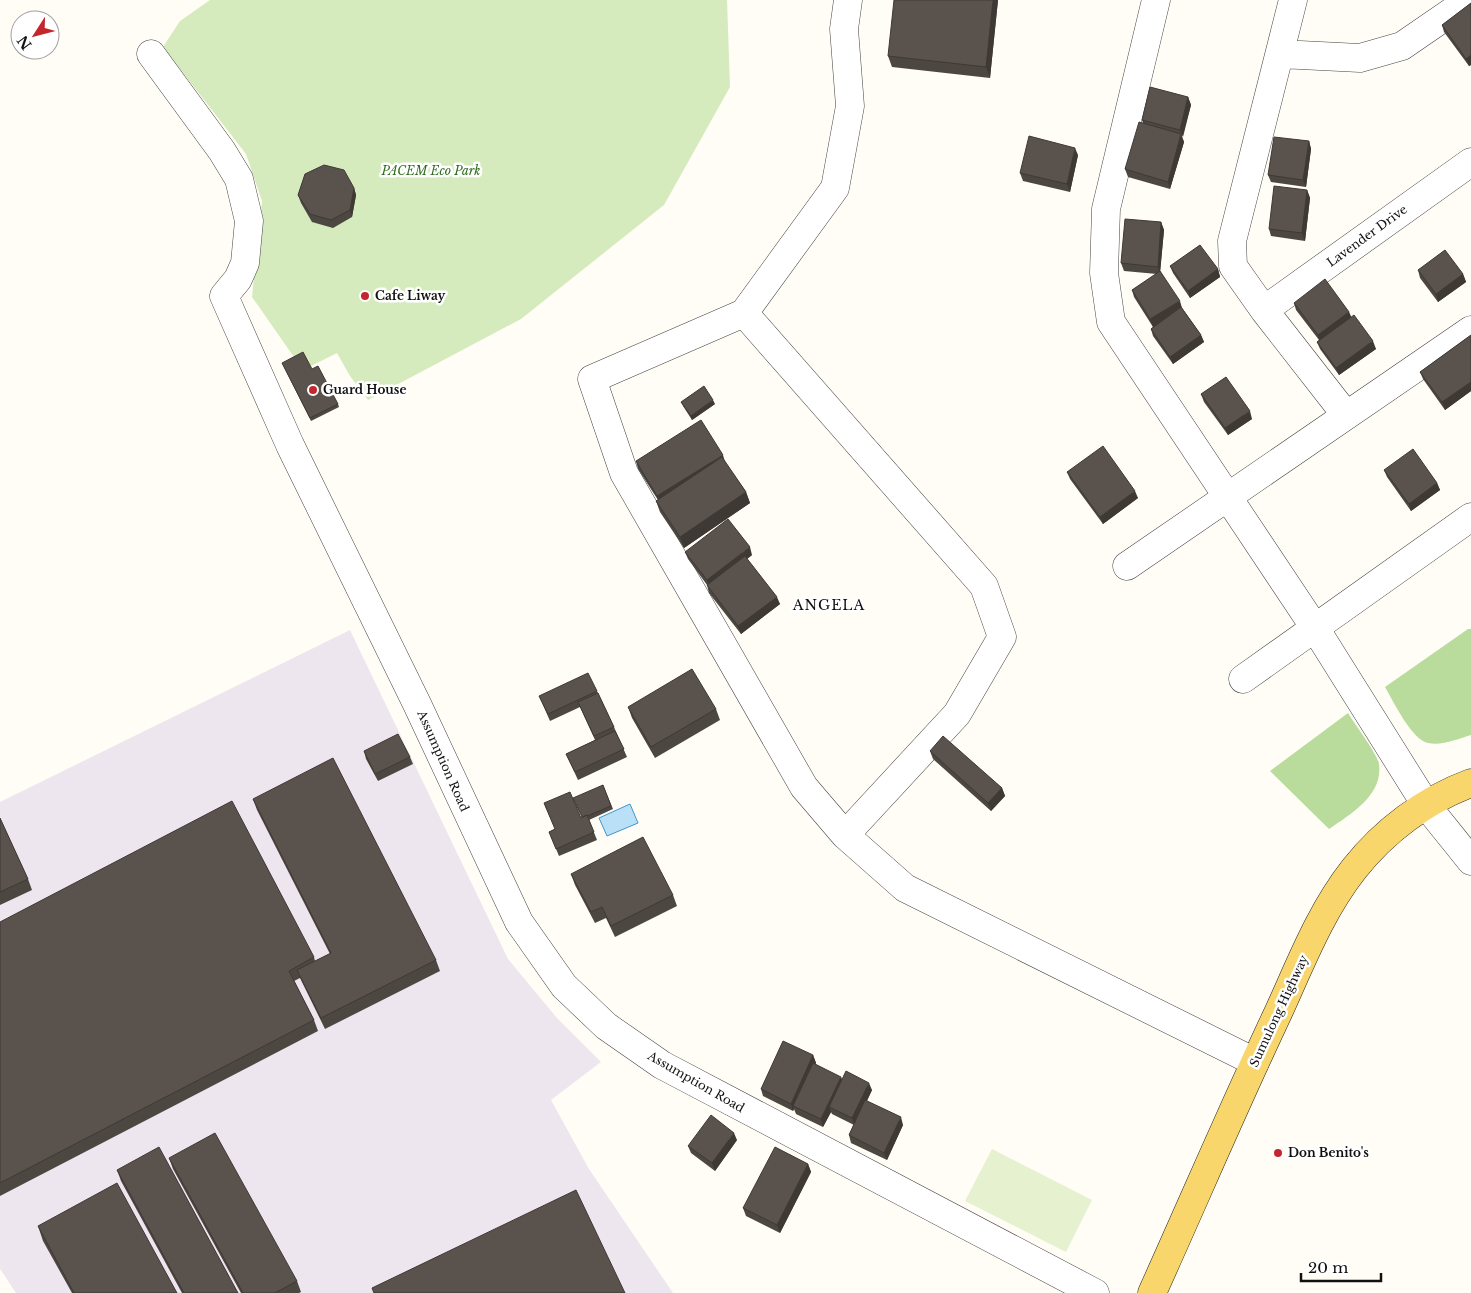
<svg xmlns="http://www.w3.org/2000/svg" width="1471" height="1293" viewBox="0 0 1471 1293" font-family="'Libre Baskerville',serif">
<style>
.industrial{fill:#eee6ef}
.green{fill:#d5ebbd}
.forest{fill:#b9dc9c}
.pitch{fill:#e6f2cf}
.water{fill:#b9e0f7;stroke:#3f96cf}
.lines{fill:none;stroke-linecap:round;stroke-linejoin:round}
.minor-casing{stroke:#444;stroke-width:29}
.major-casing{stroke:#222;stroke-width:29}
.minor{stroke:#fff;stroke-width:28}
.major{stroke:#f9d66b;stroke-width:28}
.wall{fill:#4d4742}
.shaded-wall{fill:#3f3936}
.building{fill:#5a524d;stroke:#3f3936}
.poi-dot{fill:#c4262e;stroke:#fff;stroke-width:2}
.labels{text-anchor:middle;stroke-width:5;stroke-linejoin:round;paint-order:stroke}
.park-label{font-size:12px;font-style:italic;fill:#2f6b1f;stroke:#fff}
.street-label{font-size:12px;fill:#111;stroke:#fff}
.poi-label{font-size:12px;font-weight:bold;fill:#111;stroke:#fff;text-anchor:start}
.neighbourhood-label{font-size:14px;letter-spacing:1px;fill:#111;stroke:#fff}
</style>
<rect width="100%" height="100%" fill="#fffdf5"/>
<path class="industrial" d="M 350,630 L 508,959 L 557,1018 L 601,1062 L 551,1100 L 589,1169 L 673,1293 L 16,1293 L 0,1269 L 0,802 Z"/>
<path class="green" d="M 210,0 L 727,0 L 730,87 L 664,205 L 521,319 L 368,400 L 350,376 L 337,353 L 303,370 L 252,297 L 262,201 L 246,154 L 163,47 L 180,21 Z"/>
<path class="forest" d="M 1468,629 L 1471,629 L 1471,735 C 1458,739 1442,746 1428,743 C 1412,740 1393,701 1385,687 Z
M 1348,713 C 1354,723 1378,755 1379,764 C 1383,795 1352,813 1329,829 L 1270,771 Z"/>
<path class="pitch" d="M 992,1149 L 1092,1200 L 1066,1252 L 965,1201 Z"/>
<path class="water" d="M 630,804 L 638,823 L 607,836 L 599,818 Z"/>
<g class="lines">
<defs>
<path id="minor" d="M 848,0 L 844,29 L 850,106 L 835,188 L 744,313 L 592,379 L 624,473 L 804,787 L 845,835 L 905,888 L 1255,1062
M 1156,0 L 1106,209 L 1104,273 L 1111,322 L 1315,628 L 1426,805 L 1471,861
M 1293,0 L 1232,241 L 1233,266 L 1264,310 L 1346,415
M 151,54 L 222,151 L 239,179 L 249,221 L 245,263 L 238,279 L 224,296 L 290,445 L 417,704 L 519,922 L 564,986 L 606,1026 L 662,1065 L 1095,1293
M 1280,54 L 1360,58 L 1402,46 L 1469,0
M 1264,310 L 1471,162
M 744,313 L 984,586 L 1002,637 L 957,714 L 845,835
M 1127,566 L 1471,330
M 1243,679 L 1471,517"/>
<path id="major" d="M 1152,1293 C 1194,1200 1234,1106 1278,1013 C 1300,965 1320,912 1354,869 C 1384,831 1425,800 1471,783"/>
</defs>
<use href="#minor" class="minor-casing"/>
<use href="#major" class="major-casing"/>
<use href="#minor" class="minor"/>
<use href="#major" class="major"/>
</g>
<path class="wall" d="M 998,0 L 990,78 L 892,67 L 888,56 Z
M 1471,3 L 1471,65 L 1469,66 L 1444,32 L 1442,25 Z
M 1188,97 L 1191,105 L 1182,137 L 1184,142 L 1170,189 L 1128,177 L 1125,169 L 1143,123 L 1142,120 Z
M 1309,141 L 1311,149 L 1306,187 L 1271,182 L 1268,175 Z
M 1078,155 L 1070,192 L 1023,181 L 1020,173 Z
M 354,188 L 356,195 L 352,217 L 333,228 L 312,222 L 301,203 L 298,195 Z
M 1307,190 L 1310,198 L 1305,241 L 1271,236 L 1269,229 Z
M 1161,222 L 1164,230 L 1160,271 L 1182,308 L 1201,335 L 1204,342 L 1173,364 L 1153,336 L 1151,329 L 1153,327 L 1134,297 L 1132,290 L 1157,274 L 1124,271 L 1121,263 Z
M 1170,266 L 1218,269 L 1220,277 L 1190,298 L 1173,273 Z
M 1418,270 L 1463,274 L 1466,282 L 1438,302 L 1420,278 Z
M 1294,303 L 1349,312 L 1351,317 L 1376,349 L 1339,375 L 1320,349 L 1317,342 L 1319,340 L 1296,310 Z
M 1471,335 L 1471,391 L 1445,410 L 1423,379 L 1420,372 Z
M 282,363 L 312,369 L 338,404 L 339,407 L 311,421 Z
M 1201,394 L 1252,419 L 1228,435 L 1204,402 Z
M 681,402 L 715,404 L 692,420 L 683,406 Z
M 636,461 L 725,462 L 746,492 L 750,503 L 684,548 L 660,512 L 656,501 L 658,500 L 638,469 Z
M 1384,470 L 1437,483 L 1440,490 L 1411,511 L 1387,477 Z
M 1067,472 L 1138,498 L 1103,524 L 1070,479 Z
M 685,552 L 752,555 L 747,559 L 780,604 L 741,634 L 709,593 L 707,585 L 688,559 Z
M 597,691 L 614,727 L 627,757 L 578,780 L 566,754 L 595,740 L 580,707 L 550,721 L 539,696 Z
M 628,707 L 716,709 L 720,720 L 655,758 L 632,718 Z
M 364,751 L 410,757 L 413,764 L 378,781 L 366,759 Z
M 930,751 L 1002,788 L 1005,796 L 991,811 L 933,759 Z
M 603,785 L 613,809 L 589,820 L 597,840 L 559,856 L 549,832 L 555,829 L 544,803 L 581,818 Z
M 253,799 L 436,960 L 440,971 L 325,1029 L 300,978 L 294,981 L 314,1020 L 318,1031 L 0,1196 L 0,922 L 314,957 L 315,961 L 330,954 L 257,810 Z
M 0,818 L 28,879 L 32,890 L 0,905 Z
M 571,874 L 673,895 L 677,906 L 615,937 L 606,918 L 595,923 L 575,885 Z
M 813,1055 L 816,1063 L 815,1064 L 842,1079 L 872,1090 L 867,1101 L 903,1125 L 887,1160 L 851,1143 L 849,1135 L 854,1125 L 832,1114 L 831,1112 L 823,1127 L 796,1114 L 794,1109 L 793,1111 L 763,1096 L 761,1089 Z
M 737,1140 L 715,1171 L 691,1153 L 688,1146 Z
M 169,1158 L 297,1281 L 301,1292 L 299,1293 L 241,1293 L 173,1169 Z
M 808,1164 L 811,1172 L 780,1233 L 746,1216 L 743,1208 Z
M 117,1170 L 238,1293 L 182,1293 L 121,1181 Z
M 38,1226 L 177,1293 L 72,1293 L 43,1241 Z"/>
<path class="shaded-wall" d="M 993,0 L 998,0 L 990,78 L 986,67 Z
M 1471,55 L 1471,65 L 1469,66 L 1466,59 Z
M 1188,97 L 1191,105 L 1183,137 L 1180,130 Z
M 1181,134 L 1184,142 L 1170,189 L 1168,182 Z
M 1309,141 L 1311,149 L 1306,187 L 1303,180 Z
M 1075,148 L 1078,155 L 1070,192 L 1067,184 Z
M 354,188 L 356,195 L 352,217 L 350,210 Z
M 1307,190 L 1310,198 L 1305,241 L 1302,233 Z
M 1161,222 L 1164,230 L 1160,274 L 1158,267 Z
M 1218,269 L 1220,277 L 1190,298 L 1188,291 Z
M 1463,274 L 1466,282 L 1438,302 L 1436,294 Z
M 1180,301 L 1182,308 L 1153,327 L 1150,319 Z
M 1349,312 L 1352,319 L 1320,343 L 1318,335 Z
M 1201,335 L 1204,342 L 1173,364 L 1170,357 Z
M 1373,341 L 1376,349 L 1339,375 L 1336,368 Z
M 1471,382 L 1471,391 L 1445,410 L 1442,402 Z
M 713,400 L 715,404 L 692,420 L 691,416 Z
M 1250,411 L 1252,419 L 1228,435 L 1225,428 Z
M 723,455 L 725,462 L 660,503 L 657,496 Z
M 1437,483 L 1440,490 L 1411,511 L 1409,504 Z
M 1135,491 L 1138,498 L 1103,524 L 1100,517 Z
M 746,492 L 750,503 L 684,548 L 680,537 Z
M 750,547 L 752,555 L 710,588 L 707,580 Z
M 777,597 L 780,604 L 741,634 L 738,626 Z
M 1002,788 L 1005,796 L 991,811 L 988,803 Z
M 813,1055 L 816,1063 L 795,1107 L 793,1106 L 794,1109 L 793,1111 L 791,1104 Z
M 841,1077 L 844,1084 L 829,1107 L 831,1112 L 823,1127 L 821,1119 Z
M 869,1083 L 872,1090 L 855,1125 L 852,1118 Z
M 901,1117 L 903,1125 L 887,1160 L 884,1153 Z
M 734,1133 L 737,1140 L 715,1171 L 712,1163 Z
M 808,1164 L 811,1172 L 780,1233 L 777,1225 Z"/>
<path class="building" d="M 894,0 L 993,0 L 986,67 L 888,56 Z
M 1471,3 L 1471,55 L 1466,59 L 1442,25 Z
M 1150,87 L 1188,97 L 1180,130 L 1142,120 Z
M 1139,122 L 1181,134 L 1168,182 L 1125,169 Z
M 1029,136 L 1075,148 L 1067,184 L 1020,173 Z
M 1274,137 L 1309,141 L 1303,180 L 1268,175 Z
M 324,165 L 344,170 L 354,188 L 350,210 L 331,220 L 310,214 L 298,195 L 305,174 Z
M 1274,186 L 1307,190 L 1302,233 L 1269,229 Z
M 1125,219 L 1161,222 L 1158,267 L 1121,263 Z
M 1200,245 L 1218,269 L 1188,291 L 1170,266 Z
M 1445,250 L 1463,274 L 1436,294 L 1418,270 Z
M 1160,271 L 1180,301 L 1150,319 L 1132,290 Z
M 1325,279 L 1349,312 L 1318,335 L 1294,303 Z
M 1181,307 L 1201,335 L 1170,357 L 1151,329 Z
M 1354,315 L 1373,341 L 1336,368 L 1317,342 Z
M 1471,335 L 1471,382 L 1442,402 L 1420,372 Z
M 303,352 L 312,369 L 318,366 L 338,404 L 310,418 L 282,363 Z
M 1226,377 L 1250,411 L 1225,428 L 1201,394 Z
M 704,386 L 713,400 L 691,416 L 681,402 Z
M 701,420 L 723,455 L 657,496 L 636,461 Z
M 1103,446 L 1135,491 L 1100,517 L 1067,472 Z
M 1413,449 L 1437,483 L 1409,504 L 1384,470 Z
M 722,457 L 746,492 L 680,537 L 656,501 Z
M 728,519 L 750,547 L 707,580 L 685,552 Z
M 745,556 L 777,597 L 738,626 L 707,585 Z
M 692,669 L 716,709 L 651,747 L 628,707 Z
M 588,673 L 597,691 L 548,714 L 539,696 Z
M 598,693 L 614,727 L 594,736 L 578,702 Z
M 615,731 L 624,749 L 575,772 L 566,754 Z
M 398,734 L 410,757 L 375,774 L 364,751 Z
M 943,736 L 1002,788 L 988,803 L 930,751 Z
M 333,758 L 436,960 L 321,1018 L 297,970 L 331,953 L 253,799 Z
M 603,785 L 611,806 L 587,816 L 587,815 L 582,817 L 573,798 Z
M 570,792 L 581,818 L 587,815 L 594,832 L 556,849 L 549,832 L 555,829 L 544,803 Z
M 232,801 L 314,957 L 289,971 L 314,1020 L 0,1183 L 0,922 Z
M 0,818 L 28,879 L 0,892 Z
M 643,837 L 673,895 L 611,926 L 602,907 L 591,912 L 571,874 Z
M 783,1041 L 813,1055 L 791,1104 L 761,1089 Z
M 813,1063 L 841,1077 L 821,1119 L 793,1106 Z
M 846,1071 L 869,1083 L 852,1118 L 829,1107 Z
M 865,1100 L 901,1117 L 884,1153 L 849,1135 Z
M 711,1115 L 734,1133 L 712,1163 L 688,1146 Z
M 215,1133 L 297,1281 L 275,1293 L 243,1293 L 169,1158 Z
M 159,1147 L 238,1293 L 184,1293 L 117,1170 Z
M 775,1147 L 808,1164 L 777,1225 L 743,1208 Z
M 117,1183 L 177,1293 L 74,1293 L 38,1226 Z
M 576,1190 L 625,1293 L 374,1293 L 372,1288 Z"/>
<g class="poi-dot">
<circle cx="365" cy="296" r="5"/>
<circle cx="313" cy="390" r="5"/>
<circle cx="1278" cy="1153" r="5"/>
</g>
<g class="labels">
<g class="park-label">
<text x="431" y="175">PACEM Eco Park</text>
</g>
<g class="street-label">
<text transform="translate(1367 236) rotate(-36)" y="4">Lavender Drive</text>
<text transform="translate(443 761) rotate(66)" y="4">Assumption Road</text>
<text transform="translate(1279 1011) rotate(-65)" y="4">Sumulong Highway</text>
<text transform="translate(696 1082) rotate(30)" y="4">Assumption Road</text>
</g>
<g class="poi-label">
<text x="375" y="300">Cafe Liway</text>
<text x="323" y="394">Guard House</text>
<text x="1288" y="1157">Don Benito's</text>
</g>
<g class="neighbourhood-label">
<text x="829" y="610">ANGELA</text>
</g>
</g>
<g transform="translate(35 35) rotate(234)"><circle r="24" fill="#ffffff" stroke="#a0a0a0"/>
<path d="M0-4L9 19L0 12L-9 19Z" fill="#c4262e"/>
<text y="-8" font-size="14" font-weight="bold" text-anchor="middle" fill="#111111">N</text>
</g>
<path d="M1301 1273v8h80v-8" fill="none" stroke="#111111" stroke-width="2.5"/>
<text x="1308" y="1273" font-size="15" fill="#111111" stroke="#ffffff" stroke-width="4" paint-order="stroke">20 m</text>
</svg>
